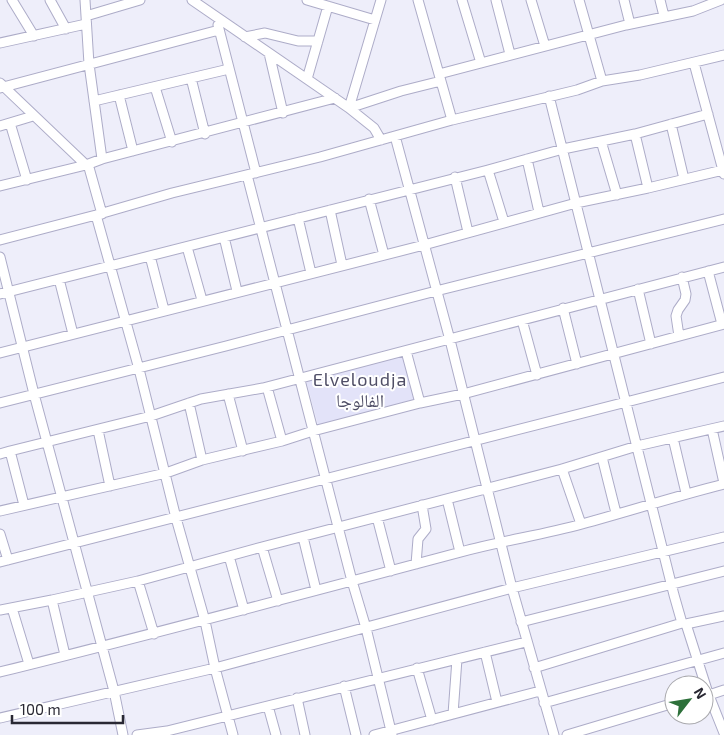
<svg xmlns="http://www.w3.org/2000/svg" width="724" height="735" viewBox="0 0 724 735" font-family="'Exo 2','Noto Naskh Arabic',sans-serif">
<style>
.built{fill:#e3e3f9}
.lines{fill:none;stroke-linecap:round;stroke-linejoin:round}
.minor-casing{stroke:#adacc8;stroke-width:11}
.minor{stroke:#fff;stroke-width:9}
.labels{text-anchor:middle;stroke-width:4;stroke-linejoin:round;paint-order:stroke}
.neighbourhood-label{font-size:18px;letter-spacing:1px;fill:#504f67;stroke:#fff}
</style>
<rect width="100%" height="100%" fill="#eeeefa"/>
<path class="built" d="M 403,355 L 415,399 L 318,425 L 306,380 Z"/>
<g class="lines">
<defs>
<path id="minor" d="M 12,0 L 34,36
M 50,0 L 66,29
M 85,0 L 89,64 L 102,159
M 192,0 L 349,108 L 374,128 L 381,140
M 307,0 L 375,20
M 381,0 L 349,108 L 401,91 L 441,81
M 418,0 L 452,120
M 462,0 L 481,63
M 496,0 L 510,54
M 531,0 L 545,46
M 579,0 L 602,81
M 624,0 L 630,24
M 660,0 L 664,16
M 86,16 L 140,0
M 218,25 L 256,173
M 245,37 L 265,33 L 298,41 L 318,41
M 0,43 L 86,24
M 269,53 L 283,113
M 694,63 L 724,174
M 439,74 L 626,25 L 693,11 L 721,0
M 191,78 L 205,134
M 307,79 L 328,6
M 0,83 L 86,165 L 102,159 L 335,98
M 155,87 L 172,142
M 0,88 L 219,30
M 119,95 L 133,151
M 549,96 L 674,595 L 682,623 L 686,624 L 708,693 L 724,733
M 94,101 L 229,69
M 10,123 L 27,180
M 671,124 L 684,179
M 0,126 L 33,116
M 635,134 L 648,188
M 395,136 L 450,340 L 512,588 L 554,735
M 601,141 L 617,195
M 527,159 L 539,212
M 88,164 L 102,214
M 488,170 L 504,222
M 247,175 L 352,581 L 366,628 L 392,735
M 455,177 L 468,232
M 0,186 L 86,165
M 369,199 L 384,255
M 330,210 L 342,265
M 96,215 L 139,369 L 176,518 L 205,621 L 215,668 L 233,735
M 298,218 L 311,273
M 224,237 L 237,291
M 0,240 L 96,215 L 172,193 L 320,157 L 452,120 L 577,90 L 602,81 L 640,75 L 724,55
M 187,247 L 202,300
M 150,256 L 164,310
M 0,257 L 34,394 L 114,691 L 123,735
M 708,271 L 722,324
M 59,279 L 73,334
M 638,289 L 651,344
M 0,294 L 488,170 L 563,149 L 635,134 L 708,114
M 563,308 L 577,364
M 522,320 L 537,375
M 679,336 L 676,316 L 678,310 L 685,300 L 686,294 L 682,277
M 406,351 L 420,403
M 0,353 L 424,245 L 576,203 L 648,188 L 723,170
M 267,387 L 282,441
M 228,394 L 243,451
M 0,403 L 226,346 L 436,291 L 724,219
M 189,403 L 202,460
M 712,429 L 724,483
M 98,430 L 110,486
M 673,438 L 686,493
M 10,451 L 151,416 L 201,399 L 263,388 L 724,267
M 0,454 L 10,451 L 24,505
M 602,457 L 616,513
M 562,469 L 581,524
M 447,499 L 460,552
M 0,511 L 166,473 L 202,460 L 282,441 L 313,431 L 420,403 L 463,394 L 724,324
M 377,517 L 391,571
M 0,534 L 8,560
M 303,537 L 316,590
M 262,547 L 278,601
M 229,556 L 244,610
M 0,562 L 724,377
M 416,564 L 418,539 L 426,529 L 422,505
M 138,581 L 154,634
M 52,600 L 65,655
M 12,608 L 29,664
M 0,610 L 52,600 L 138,581 L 262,547 L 562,469 L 637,446 L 724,426
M 521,622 L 724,571
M 686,624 L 724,616
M 485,652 L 497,702
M 417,668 L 432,720
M 534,668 L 682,623
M 0,672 C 154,634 307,593 461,552 C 501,541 542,535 582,524 C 630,511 676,496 724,484
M 344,686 L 356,735
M 709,695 L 724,690
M 297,698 L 305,735
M 544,703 L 724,653
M 268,706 L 276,735
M 453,714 L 457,659
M 0,718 L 215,668 L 512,588 L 724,537
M 137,735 L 167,731 L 526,642
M 374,735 L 540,691
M 567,735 L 674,703"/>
</defs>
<use href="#minor" class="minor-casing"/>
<use href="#minor" class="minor"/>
</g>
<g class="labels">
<g class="neighbourhood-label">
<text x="360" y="386">Elveloudja<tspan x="360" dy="21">الفالوجا</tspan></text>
</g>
</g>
<g transform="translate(689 700) rotate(59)"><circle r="24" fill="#ffffff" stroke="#a9a9ad"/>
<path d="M0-4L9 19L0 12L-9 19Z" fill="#2d703a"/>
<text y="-8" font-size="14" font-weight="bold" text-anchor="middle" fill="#292833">N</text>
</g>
<path d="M12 715v8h111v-8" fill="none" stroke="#292833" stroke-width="2.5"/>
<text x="20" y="715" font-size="15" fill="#292833" stroke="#ffffff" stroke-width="4" paint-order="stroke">100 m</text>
</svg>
